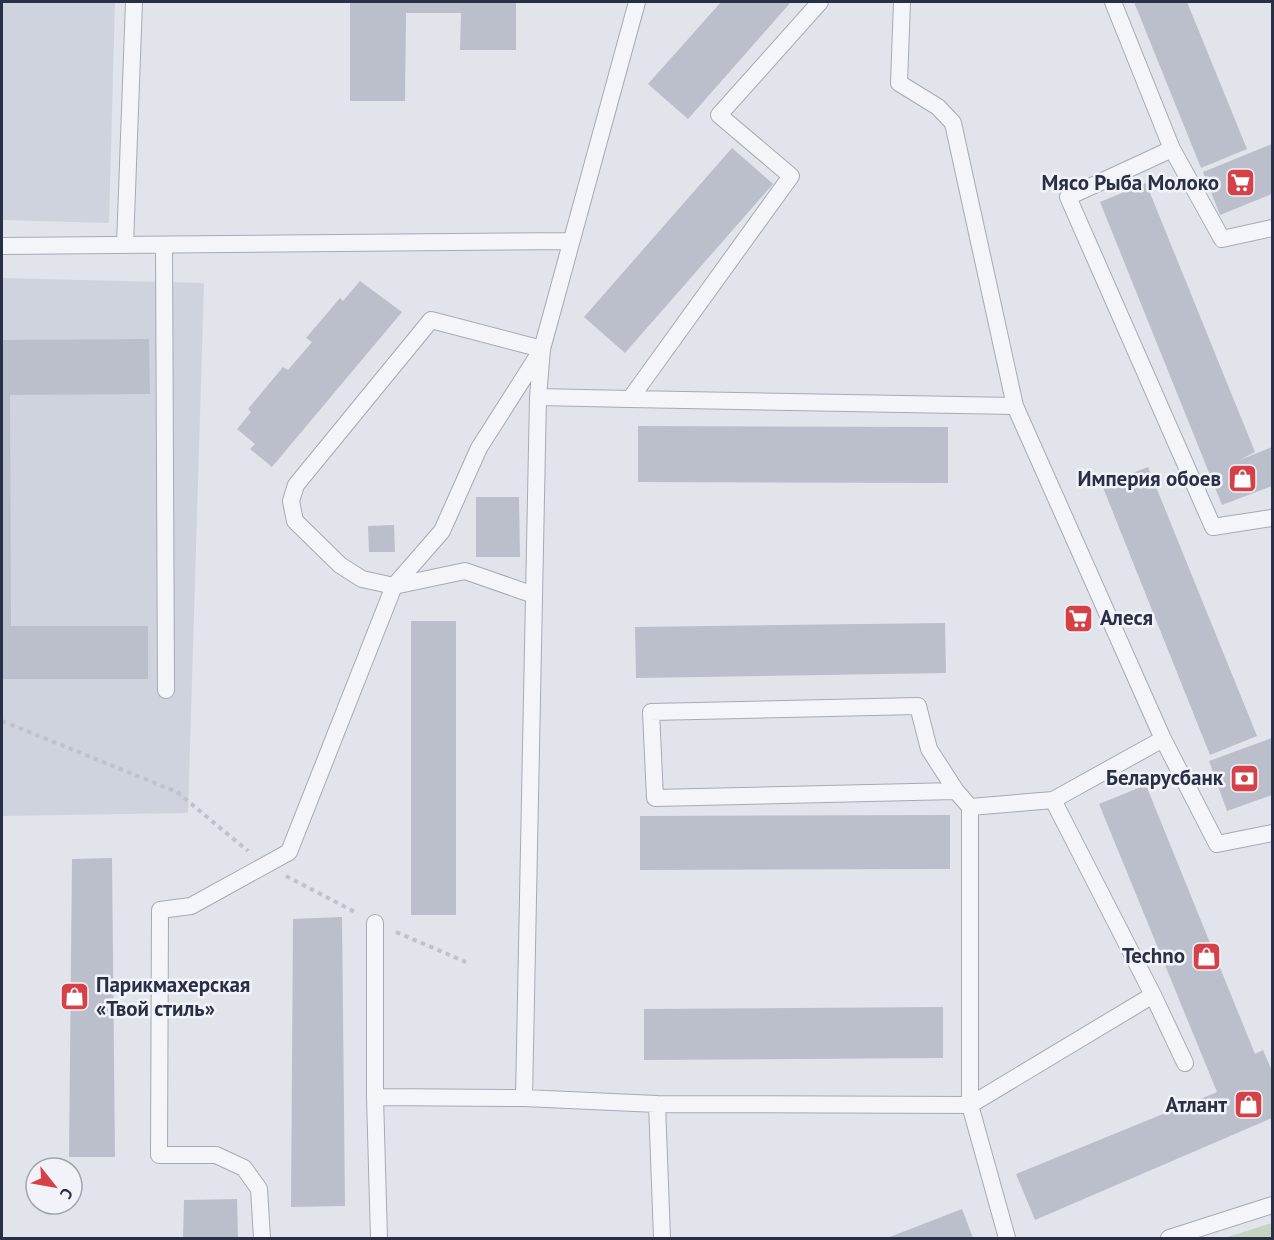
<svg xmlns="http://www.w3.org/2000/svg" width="1274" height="1240" viewBox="0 0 1274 1240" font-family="'PT Sans',sans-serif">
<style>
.built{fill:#cfd3dd}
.green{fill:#c5d5c2}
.building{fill:#bbbfcb}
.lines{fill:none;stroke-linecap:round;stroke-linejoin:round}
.service-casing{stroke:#a6aab6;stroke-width:18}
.path{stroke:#bfc2ca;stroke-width:4;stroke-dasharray:4.5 4.5;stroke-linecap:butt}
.service{stroke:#f4f5f9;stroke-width:16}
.labels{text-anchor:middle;stroke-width:5;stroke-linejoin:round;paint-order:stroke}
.poi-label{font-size:21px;font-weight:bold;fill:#292f44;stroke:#f1f3f8;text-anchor:end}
</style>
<rect width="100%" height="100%" fill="#e1e4eb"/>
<path class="built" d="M 2,2 L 115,2 L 109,223 L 2,220 Z
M 2,278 L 204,283 L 188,813 L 2,816 Z"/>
<path class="green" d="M 1272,1223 L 1272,1238 L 1224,1238 Z"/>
<path class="building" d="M 350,2 L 516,2 L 516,50 L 460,50 L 461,13 L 406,13 L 405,101 L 350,101 Z
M 721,2 L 791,2 L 688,119 L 648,84 Z
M 1134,2 L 1187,2 L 1247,149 L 1201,168 Z
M 1272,144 L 1272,194 L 1220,215 L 1203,172 Z
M 732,148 L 773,184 L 625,353 L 584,317 Z
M 1146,183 L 1255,452 L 1240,460 L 1272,447 L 1272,486 L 1222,505 L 1100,202 Z
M 360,281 L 402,312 L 272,467 L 250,449 L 255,444 L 237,429 L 251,412 L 248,409 L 283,367 L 288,370 L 312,342 L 306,338 L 340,298 L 343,301 Z
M 149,339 L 150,394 L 10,395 L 11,626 L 148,626 L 148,679 L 2,679 L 2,340 Z
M 638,426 L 948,427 L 948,483 L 638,482 Z
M 1148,467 L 1257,736 L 1210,755 L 1102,485 Z
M 476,497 L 519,497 L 520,557 L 476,557 Z
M 394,525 L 395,552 L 369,552 L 368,526 Z
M 411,621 L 456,621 L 456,915 L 411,915 Z
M 945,623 L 946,673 L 636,678 L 635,627 Z
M 1272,738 L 1272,795 L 1227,811 L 1209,761 Z
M 1146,785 L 1255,1054 L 1263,1050 L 1272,1071 L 1272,1118 L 1035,1220 L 1016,1174 L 1217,1092 L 1099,804 Z
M 950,815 L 950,869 L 640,870 L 640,816 Z
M 112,858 L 115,1157 L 69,1157 L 72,859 Z
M 342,917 L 345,1206 L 291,1207 L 293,919 Z
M 943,1007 L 943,1058 L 644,1060 L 644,1009 Z
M 237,1199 L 238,1238 L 183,1238 L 184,1200 Z
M 962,1209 L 973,1238 L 887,1238 Z"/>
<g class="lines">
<defs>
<path id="service" d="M 637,2 L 542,349 L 538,397 L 524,1098 L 657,1104 L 970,1105 L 1007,1238
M 1113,2 L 1172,149 L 1068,197 L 1213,527 L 1272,518
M 1172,149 L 1222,239 L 1272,228
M 125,245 L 134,2
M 164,245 L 166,690
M 2,246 L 571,241
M 538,397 L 630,399 L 791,176 L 719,115 L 820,2
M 630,399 L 1015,406 L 953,123 L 938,107 L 899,83 L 902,2
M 1015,406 L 1163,739 L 1217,844 L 1272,833
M 1163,739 L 1053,800 L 1153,995 L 1185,1063
M 956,791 L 655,798 L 651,712 L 918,706 L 929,749 L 956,791 L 970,807
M 375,1097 L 375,923
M 657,1104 L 662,1238
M 970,1105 L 970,807 L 1053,800
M 970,1105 L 1153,995
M 262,1238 L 259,1189 L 244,1168 L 216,1155 L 159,1155 L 160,910 L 191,906 L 289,852 L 394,586 L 442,531 L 479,448 L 542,349 L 431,320 L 296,485 L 291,501 L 295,521 L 340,565 L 362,579 L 394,586 L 465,571 L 534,595
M 379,1238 L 375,1097 L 524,1098
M 1169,1238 L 1272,1205"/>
</defs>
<use href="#service" class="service-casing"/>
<path class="path" d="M 2,721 L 177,792 L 248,851
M 286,876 L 357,913
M 396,932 L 466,962"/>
<use href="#service" class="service"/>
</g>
<defs>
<symbol id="supermarket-square" viewBox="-11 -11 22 22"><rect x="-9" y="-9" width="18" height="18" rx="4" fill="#d54147" stroke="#f1f3f8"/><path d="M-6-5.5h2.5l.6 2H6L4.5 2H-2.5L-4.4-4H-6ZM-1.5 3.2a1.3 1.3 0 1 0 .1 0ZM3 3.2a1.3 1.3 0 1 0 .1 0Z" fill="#fff"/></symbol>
<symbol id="shop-square" viewBox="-11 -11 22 22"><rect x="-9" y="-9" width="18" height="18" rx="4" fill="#d54147" stroke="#f1f3f8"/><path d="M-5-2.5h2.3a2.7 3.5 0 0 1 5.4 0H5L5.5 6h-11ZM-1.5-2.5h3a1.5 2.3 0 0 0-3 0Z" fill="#fff"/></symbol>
<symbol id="bank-square" viewBox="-11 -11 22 22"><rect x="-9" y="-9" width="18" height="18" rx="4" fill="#d54147" stroke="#f1f3f8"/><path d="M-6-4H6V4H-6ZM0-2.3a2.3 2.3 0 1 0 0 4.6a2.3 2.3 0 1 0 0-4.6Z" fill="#fff"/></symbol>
</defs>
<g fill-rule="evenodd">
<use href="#supermarket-square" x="1224" y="166" width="33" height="33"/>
<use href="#shop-square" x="1226" y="462" width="33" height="33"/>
<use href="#supermarket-square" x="1062" y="602" width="33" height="33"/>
<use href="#bank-square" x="1228" y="762" width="33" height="33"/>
<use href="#shop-square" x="1190" y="940" width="33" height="33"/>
<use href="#shop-square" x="58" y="980" width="33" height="33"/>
<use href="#shop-square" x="1232" y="1088" width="33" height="33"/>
</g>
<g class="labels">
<g class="poi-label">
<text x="1219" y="190">Мясо Рыба Молоко</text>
<text x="1221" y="486">Империя обоев</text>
<text x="1100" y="625" text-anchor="start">Алеся</text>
<text x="1223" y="785">Беларусбанк</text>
<text x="1185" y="963">Techno</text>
<text x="96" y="992" text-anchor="start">Парикмахерская<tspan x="96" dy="24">«Твой стиль»</tspan></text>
<text x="1227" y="1112">Атлант</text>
</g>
</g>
<rect width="1274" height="1240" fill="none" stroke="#292f44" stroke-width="6"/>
<g transform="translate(54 1186) rotate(121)"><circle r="28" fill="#f1f3f8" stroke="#a1a5b0" stroke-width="1.5"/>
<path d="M0-4.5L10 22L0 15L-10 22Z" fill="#d54147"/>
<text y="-9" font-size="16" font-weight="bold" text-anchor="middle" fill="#292f44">С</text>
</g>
</svg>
